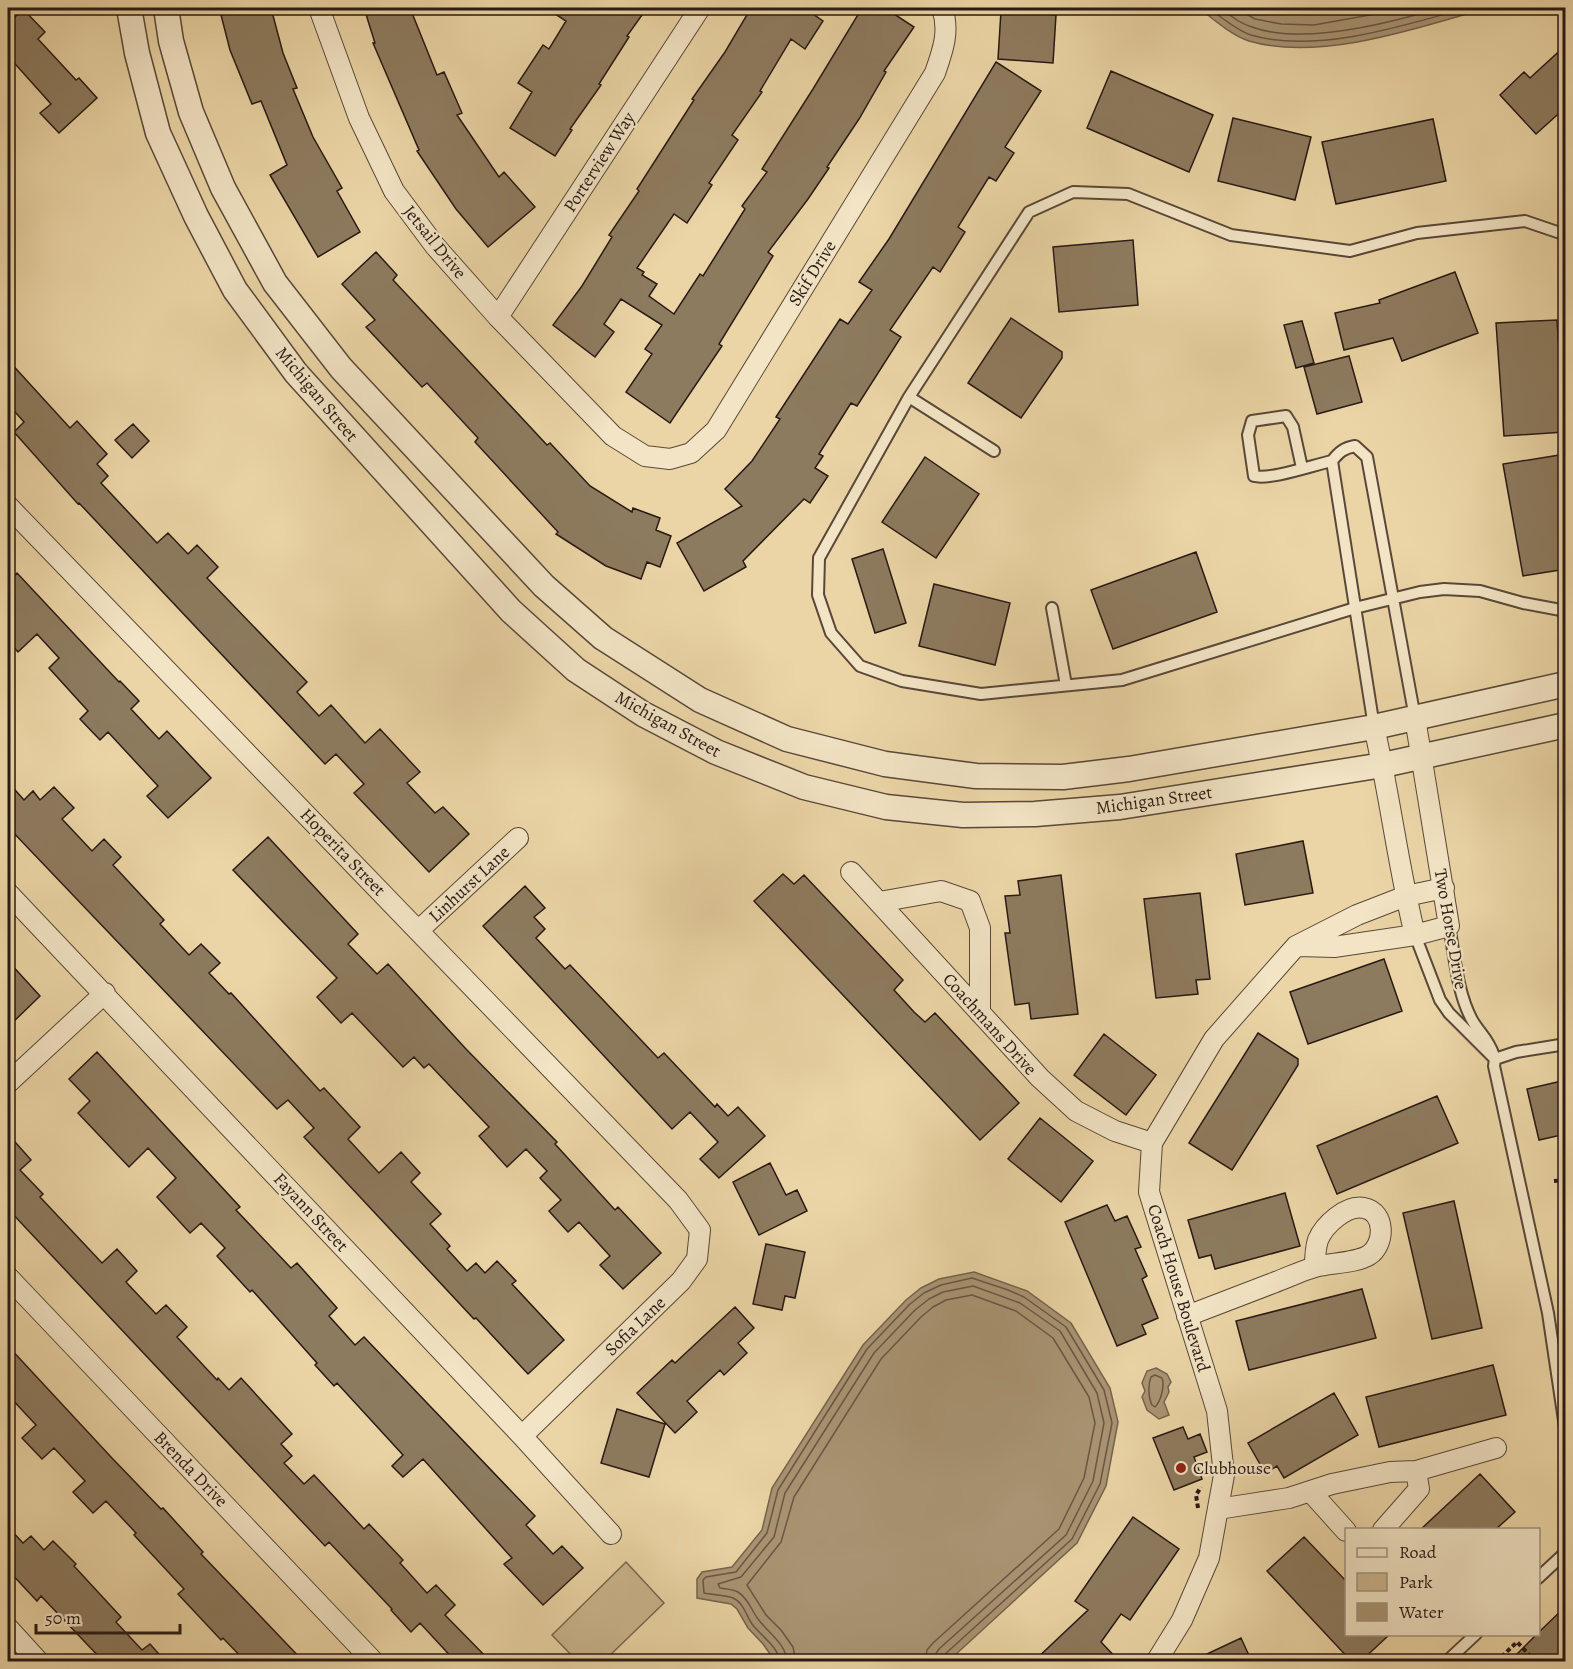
<svg xmlns="http://www.w3.org/2000/svg" width="1573" height="1669" viewBox="0 0 1573 1669" font-family="Alegreya,serif">
<style>
.green{fill:#cab58d;stroke:#796750;stroke-width:1.5}
.water{fill:#a99574;stroke:#75634d;stroke-width:1.5}
.lines{fill:none;stroke-linecap:round;stroke-linejoin:round}
.shore{stroke:#685744;stroke-width:1.5}
.building{fill:#8d7b5f;stroke:#281913;stroke-width:1.5}
.service-casing{stroke:#594838;stroke-width:14}
.minor-casing{stroke:#594838;stroke-width:22}
.tertiary-casing{stroke:#594838;stroke-width:27}
.path{stroke:#281913;stroke-width:4;stroke-dasharray:4.5 3;stroke-linecap:butt}
.service{stroke:#f2e4c5;stroke-width:10}
.minor{stroke:#f2e4c5;stroke-width:20}
.tertiary{stroke:#f2e4c5;stroke-width:24}
.poi-dot{fill:#8f2418;stroke:#f2e4c5;stroke-width:2}
.labels{text-anchor:middle;stroke-width:4.5;stroke-linejoin:round;paint-order:stroke}
.street-label{font-size:18px;fill:#281913;stroke:#f2e4c5}
.poi-label{font-size:18px;fill:#281913;stroke:#f2e4c5;text-anchor:start}
</style>
<rect width="100%" height="100%" fill="#ebd5a6"/>
<filter id="stains"><feTurbulence type="fractalNoise" baseFrequency=".00333" numOctaves="4"/><feColorMatrix values="0 0 0 0 .2 0 0 0 0 .09 0 0 0 0 .02 0 0 0 .5 -.17"/></filter>
<radialGradient id="worn" r=".72"><stop offset=".6" stop-color="#630" stop-opacity="0"/><stop offset="1" stop-color="#630" stop-opacity=".3"/></radialGradient>
<path class="green" d="M 626,1562 L 664,1603 L 604,1661 L 577,1661 L 552,1635 Z"/>
<path class="water" d="M 1199,8 L 1487,8 C 1418,28 1319,62 1249,41 C 1231,35 1213,19 1199,8 Z
M 974,1272 L 1027,1291 L 1071,1323 L 1110,1388 L 1118,1422 L 1106,1486 L 1077,1543 L 954,1656 L 944,1661 L 775,1661 L 763,1644 L 748,1628 L 737,1609 L 731,1604 L 697,1598 L 697,1579 L 702,1572 L 732,1567 L 762,1530 L 772,1488 L 863,1345 L 906,1300 L 921,1288 L 939,1279 Z
M 1156,1368 L 1167,1374 L 1171,1382 L 1168,1387 L 1169,1392 L 1164,1402 L 1169,1415 L 1159,1419 L 1147,1410 L 1142,1397 L 1145,1391 L 1142,1383 L 1147,1371 Z"/>
<g class="lines">
<path class="shore" d="M 1209,8 C 1221,17 1236,30 1251,35 C 1315,54 1403,26 1466,8
M 1221,8 C 1229,15 1241,24 1252,27 C 1303,46 1390,23 1440,8
M 1236,8 L 1255,19 L 1281,24 L 1314,25 L 1409,8
M 1155,1375 L 1162,1378 C 1165,1385 1161,1401 1155,1407 L 1152,1405 C 1148,1397 1148,1384 1151,1377 Z
M 780,1662 C 778,1646 761,1636 752,1624 C 746,1615 743,1602 733,1598 C 724,1595 713,1595 704,1593 L 703,1580 L 706,1577 L 736,1572 L 767,1533 L 778,1490 L 867,1349 L 910,1304 L 924,1293 L 941,1285 L 972,1278 L 1008,1290 L 1024,1297 L 1066,1327 L 1104,1390 L 1112,1423 L 1100,1484 L 1072,1539 L 944,1655 L 942,1662
M 787,1662 C 786,1643 768,1633 758,1619 C 751,1610 749,1599 738,1592 C 733,1589 726,1589 720,1588 L 718,1584 L 741,1577 L 774,1537 L 785,1493 L 874,1353 L 915,1310 L 929,1299 L 943,1292 L 973,1286 L 1020,1303 L 1060,1331 L 1097,1393 L 1104,1423 L 1093,1481 L 1066,1535 L 939,1649 L 935,1655 L 934,1662
M 796,1662 L 793,1647 L 781,1630 L 766,1615 L 747,1585 L 781,1542 L 794,1497 L 881,1359 L 921,1317 L 933,1307 L 946,1300 L 972,1295 L 1016,1311 L 1053,1338 L 1089,1397 L 1095,1423 L 1084,1478 L 1059,1529 L 933,1643 L 927,1650 L 925,1662"/>
</g>
<path class="building" d="M 249,8 L 271,8 L 283,53 L 297,88 L 293,89 L 313,137 L 342,188 L 337,191 L 360,232 L 318,257 L 270,175 L 287,165 L 261,101 L 252,104 L 230,50 L 221,15 Z
M 364,8 L 410,8 L 437,75 L 444,72 L 462,113 L 457,115 L 499,177 L 504,172 L 535,207 L 488,247 L 456,209 L 417,151 L 419,150 L 373,43 L 375,43 Z
M 546,8 L 647,8 L 627,36 L 629,37 L 599,84 L 601,85 L 570,129 L 572,130 L 555,156 L 510,128 L 532,92 L 518,83 L 543,45 L 549,49 L 566,21 Z
M 751,8 L 818,8 L 813,14 L 823,21 L 805,49 L 791,39 L 760,91 L 762,92 L 732,135 L 738,140 L 709,183 L 712,185 L 687,223 L 674,214 L 637,268 L 644,272 L 642,275 L 657,284 L 649,296 L 674,314 L 700,274 L 703,276 L 745,209 L 742,206 L 767,172 L 762,169 L 813,89 L 862,8 L 885,8 L 914,27 L 884,71 L 886,72 L 859,119 L 827,167 L 829,168 L 808,199 L 768,252 L 773,256 L 719,344 L 722,346 L 670,423 L 626,392 L 652,354 L 645,349 L 662,325 L 621,299 L 604,324 L 614,332 L 595,357 L 553,325 L 582,286 L 612,237 L 609,235 L 639,191 L 637,189 L 694,100 L 692,99 L 725,52 Z
M 23,9 L 45,32 L 38,39 L 76,80 L 79,78 L 97,98 L 59,133 L 40,113 L 51,104 L 8,56 L 8,24 Z
M 1001,11 L 1056,15 L 1053,63 L 998,59 Z
M 1566,45 L 1566,107 L 1536,134 L 1500,95 L 1524,72 L 1530,78 Z
M 996,62 L 1041,91 L 1005,147 L 1014,153 L 996,181 L 989,177 L 958,227 L 965,232 L 940,272 L 933,267 L 890,330 L 901,337 L 857,406 L 851,403 L 819,454 L 823,456 L 815,468 L 828,476 L 810,503 L 804,499 L 743,561 L 746,567 L 704,591 L 677,543 L 742,506 L 725,489 L 752,461 L 780,419 L 776,417 L 840,319 L 848,324 L 872,290 L 859,282 L 889,239 Z
M 1111,71 L 1213,115 L 1189,172 L 1087,128 Z
M 1233,118 L 1311,137 L 1295,200 L 1218,181 Z
M 1433,119 L 1446,181 L 1336,204 L 1322,142 Z
M 1133,240 L 1138,305 L 1059,312 L 1053,247 Z
M 376,252 L 397,275 L 393,280 L 547,445 L 550,443 L 590,486 L 632,512 L 633,508 L 660,518 L 656,530 L 671,536 L 660,567 L 647,562 L 641,579 L 606,566 L 556,534 L 558,532 L 475,442 L 478,438 L 427,383 L 422,387 L 366,327 L 375,320 L 342,284 Z
M 1455,272 L 1478,333 L 1402,361 L 1393,338 L 1344,350 L 1335,313 L 1380,303 L 1379,300 Z
M 1011,318 L 1062,352 L 1062,358 L 1021,418 L 968,383 Z
M 1557,320 L 1564,432 L 1504,436 L 1496,323 Z
M 1302,321 L 1314,363 L 1296,368 L 1284,325 Z
M 1349,356 L 1362,402 L 1317,414 L 1304,367 Z
M 8,360 L 70,428 L 77,421 L 107,454 L 97,464 L 108,476 L 101,483 L 157,543 L 168,533 L 188,554 L 197,545 L 218,567 L 207,578 L 307,682 L 297,692 L 319,716 L 331,705 L 365,743 L 380,729 L 420,772 L 407,783 L 435,813 L 443,807 L 469,834 L 429,872 L 354,793 L 364,784 L 336,754 L 325,764 L 79,503 L 78,504 L 14,432 L 24,422 L 8,404 Z
M 133,424 L 149,441 L 132,458 L 115,440 Z
M 1566,454 L 1566,569 L 1523,576 L 1503,464 Z
M 925,457 L 979,494 L 936,558 L 882,522 Z
M 883,549 L 906,623 L 875,633 L 852,559 Z
M 1196,552 L 1217,612 L 1113,649 L 1091,590 Z
M 17,573 L 119,682 L 120,681 L 139,701 L 131,709 L 159,739 L 167,731 L 211,778 L 168,818 L 147,796 L 158,786 L 145,772 L 108,732 L 100,740 L 80,719 L 88,711 L 49,668 L 59,658 L 37,634 L 18,652 L 8,641 L 8,582 Z
M 934,584 L 1010,603 L 995,665 L 919,646 Z
M 8,782 L 24,800 L 33,791 L 40,800 L 54,787 L 74,808 L 62,819 L 92,851 L 104,839 L 121,857 L 113,865 L 164,920 L 160,924 L 189,955 L 201,944 L 220,963 L 209,973 L 229,994 L 231,993 L 320,1091 L 324,1088 L 360,1127 L 348,1139 L 379,1173 L 401,1152 L 420,1173 L 411,1182 L 441,1214 L 430,1224 L 450,1246 L 447,1249 L 467,1271 L 476,1263 L 485,1273 L 497,1261 L 516,1281 L 512,1284 L 564,1340 L 528,1374 L 476,1318 L 474,1319 L 304,1137 L 314,1128 L 288,1100 L 277,1109 L 8,827 Z
M 268,837 L 358,934 L 348,944 L 377,974 L 388,964 L 466,1049 L 557,1142 L 555,1144 L 615,1210 L 618,1207 L 661,1253 L 623,1289 L 600,1265 L 610,1256 L 579,1222 L 568,1232 L 549,1211 L 561,1200 L 540,1178 L 547,1171 L 526,1149 L 507,1167 L 479,1136 L 489,1127 L 429,1064 L 424,1068 L 414,1057 L 403,1067 L 352,1013 L 341,1023 L 317,997 L 337,978 L 233,870 Z
M 1303,841 L 1313,893 L 1245,905 L 1236,854 Z
M 783,874 L 794,884 L 804,875 L 903,980 L 894,990 L 914,1012 L 925,1022 L 935,1013 L 1019,1103 L 980,1140 L 754,901 Z
M 1061,875 L 1078,1014 L 1031,1019 L 1029,1003 L 1015,1005 L 1005,933 L 1010,933 L 1005,896 L 1020,895 L 1018,881 Z
M 525,886 L 545,908 L 534,917 L 545,929 L 536,938 L 565,969 L 570,965 L 658,1058 L 664,1053 L 715,1107 L 717,1104 L 728,1116 L 738,1107 L 765,1136 L 719,1178 L 700,1159 L 718,1142 L 690,1112 L 672,1129 L 483,926 Z
M 1200,893 L 1210,979 L 1196,980 L 1198,994 L 1156,998 L 1144,899 Z
M 1384,959 L 1402,1011 L 1308,1044 L 1290,992 Z
M 8,961 L 40,996 L 8,1027 Z
M 1258,1033 L 1298,1059 L 1298,1065 L 1232,1170 L 1189,1143 Z
M 1104,1034 L 1156,1075 L 1126,1115 L 1074,1075 Z
M 97,1052 L 240,1207 L 236,1210 L 291,1268 L 297,1263 L 337,1308 L 329,1316 L 355,1345 L 364,1337 L 535,1516 L 526,1525 L 553,1554 L 562,1546 L 583,1568 L 543,1605 L 504,1564 L 512,1558 L 423,1459 L 403,1477 L 392,1466 L 403,1455 L 337,1383 L 334,1386 L 315,1365 L 317,1363 L 252,1290 L 250,1292 L 217,1256 L 225,1248 L 201,1223 L 190,1233 L 157,1197 L 176,1178 L 148,1148 L 129,1167 L 78,1113 L 90,1101 L 69,1079 Z
M 1566,1080 L 1566,1134 L 1539,1140 L 1527,1089 Z
M 1437,1096 L 1458,1143 L 1337,1194 L 1317,1146 Z
M 1040,1118 L 1093,1161 L 1061,1202 L 1008,1159 Z
M 8,1134 L 31,1160 L 20,1170 L 43,1194 L 40,1197 L 102,1263 L 117,1249 L 137,1271 L 126,1282 L 156,1314 L 166,1305 L 187,1327 L 177,1337 L 217,1380 L 218,1378 L 229,1390 L 241,1378 L 292,1434 L 281,1444 L 292,1456 L 284,1463 L 304,1484 L 314,1475 L 364,1529 L 369,1524 L 403,1560 L 400,1563 L 427,1593 L 436,1585 L 455,1605 L 445,1615 L 491,1662 L 456,1662 L 420,1623 L 411,1632 L 391,1610 L 392,1609 L 329,1542 L 325,1546 L 8,1209 Z
M 770,1163 L 786,1195 L 797,1190 L 807,1211 L 759,1235 L 733,1182 Z
M 1285,1193 L 1300,1246 L 1215,1269 L 1211,1255 L 1199,1258 L 1188,1220 Z
M 1454,1201 L 1482,1328 L 1432,1339 L 1403,1213 Z
M 1107,1205 L 1115,1221 L 1127,1216 L 1141,1247 L 1135,1249 L 1147,1276 L 1142,1279 L 1158,1318 L 1142,1325 L 1146,1334 L 1117,1346 L 1065,1222 Z
M 766,1244 L 805,1252 L 795,1298 L 785,1296 L 782,1310 L 753,1304 Z
M 1362,1289 L 1376,1338 L 1249,1370 L 1236,1321 Z
M 735,1307 L 754,1328 L 738,1343 L 747,1353 L 724,1375 L 720,1370 L 687,1401 L 697,1412 L 675,1433 L 637,1393 L 672,1360 L 675,1363 Z
M 8,1346 L 111,1457 L 161,1509 L 163,1508 L 203,1552 L 201,1554 L 304,1662 L 246,1662 L 223,1638 L 221,1640 L 178,1594 L 184,1589 L 134,1535 L 136,1533 L 106,1501 L 93,1513 L 73,1492 L 85,1481 L 54,1448 L 42,1459 L 22,1438 L 36,1425 L 8,1395 Z
M 1493,1365 L 1506,1415 L 1379,1447 L 1366,1397 Z
M 1334,1393 L 1358,1435 L 1284,1478 L 1277,1466 L 1265,1473 L 1248,1443 Z
M 617,1409 L 665,1424 L 649,1477 L 601,1463 Z
M 1183,1427 L 1188,1439 L 1200,1434 L 1207,1452 L 1194,1457 L 1202,1479 L 1174,1490 L 1153,1438 Z
M 1480,1474 L 1515,1512 L 1495,1530 L 1420,1530 Z
M 1133,1517 L 1179,1549 L 1130,1620 L 1121,1614 L 1101,1642 L 1120,1662 L 1033,1662 L 1088,1610 L 1075,1601 Z
M 8,1527 L 23,1543 L 31,1536 L 44,1550 L 53,1541 L 76,1564 L 74,1566 L 121,1617 L 116,1622 L 142,1650 L 150,1644 L 166,1662 L 104,1662 L 41,1596 L 37,1601 L 8,1570 Z
M 1304,1537 L 1347,1582 L 1347,1635 L 1389,1635 L 1360,1662 L 1352,1662 L 1267,1571 Z
M 1566,1606 L 1566,1662 L 1509,1662 L 1536,1635 L 1539,1635 L 1539,1632 Z
M 1241,1638 L 1252,1662 L 1190,1662 Z"/>
<g class="lines">
<defs>
<path id="service" d="M 1566,235 L 1525,221 L 1417,233 L 1350,251 L 1231,235 L 1128,194 L 1073,192 L 1029,212 L 909,397 L 819,558 L 818,595 L 831,633 L 860,666 L 902,681 L 981,694 L 1122,680 L 1355,608 L 1420,592 L 1444,589 L 1480,591 L 1523,603 L 1566,611
M 909,397 L 994,451
M 1302,468 L 1293,427 L 1286,416 L 1252,421 L 1248,435 L 1254,476 C 1271,480 1313,465 1332,461
M 1052,608 L 1066,685
M 1374,727 L 1332,461 C 1339,452 1344,448 1355,446 L 1367,457 L 1415,718
M 1449,926 C 1455,957 1457,992 1472,1020 C 1480,1034 1488,1038 1494,1056
M 1415,935 L 1440,1000 L 1449,1013 L 1495,1059
M 1566,1044 L 1516,1052 L 1495,1059 L 1494,1066 L 1548,1313 L 1566,1434
M 1538,1578 L 1566,1552
M 1446,1662 L 1476,1634"/>
<path id="minor" d="M 319,8 L 359,118 L 394,191 L 435,246 L 498,317 L 613,436 L 645,456 L 670,459 L 691,453 L 716,430 L 935,73 C 943,50 950,31 942,8
M 498,317 L 700,8
M 8,506 L 678,1200 L 700,1230 L 697,1259 L 681,1281 L 522,1436
M 1374,727 C 1390,796 1398,866 1415,935
M 851,872 L 1040,1078 L 1076,1111 L 1115,1131 L 1152,1143
M 8,893 L 522,1436 L 611,1534
M 879,902 L 941,891 L 970,901 L 980,928 L 980,1013
M 419,930 L 518,838
M 1299,946 L 1334,947 L 1415,935 L 1449,926 L 1415,718
M 8,1083 L 105,993
M 8,1277 L 374,1662
M 1187,1316 C 1215,1305 1244,1294 1273,1283 C 1287,1278 1301,1271 1315,1267 C 1330,1263 1357,1263 1369,1255 C 1385,1245 1386,1212 1364,1208 C 1347,1204 1324,1225 1318,1240 C 1315,1249 1315,1259 1315,1267
M 1416,1471 L 1496,1448
M 1310,1491 L 1346,1531
M 1218,1509 L 1289,1498 L 1332,1484 L 1390,1472 L 1416,1471 L 1419,1489 L 1383,1530
M 8,1628 L 39,1662
M 1156,1662 L 1182,1620 L 1209,1558 L 1224,1475 L 1217,1411 L 1149,1192 L 1152,1143 L 1214,1039 L 1296,946 L 1357,915 L 1406,896 L 1444,888"/>
<path id="tertiary" d="M 129,8 L 137,53 L 158,133 L 196,216 L 235,290 L 296,373 L 511,611 L 576,670 L 643,714 L 716,752 L 804,787 L 886,807 L 963,815 L 1035,814 L 1120,807 L 1383,765 L 1566,725
M 166,8 L 171,41 L 191,112 L 223,188 L 275,283 L 341,368 L 544,586 L 603,638 L 700,700 L 787,739 L 885,764 L 976,776 L 1063,777 L 1129,769 L 1374,727 L 1566,684"/>
</defs>
<use href="#service" class="service-casing"/>
<use href="#minor" class="minor-casing"/>
<use href="#tertiary" class="tertiary-casing"/>
<path class="path" d="M 1554,1181 L 1566,1180
M 1198,1508 L 1196,1495 L 1201,1487
M 1496,1662 L 1517,1642 L 1536,1662"/>
<use href="#service" class="service"/>
<use href="#minor" class="minor"/>
<use href="#tertiary" class="tertiary"/>
</g>
<circle class="poi-dot" cx="1181" cy="1468" r="6"/>
<g class="labels">
<g class="street-label">
<text transform="translate(599 162) rotate(-57)" y="6">Porterview Way</text>
<text transform="translate(435 242) rotate(51)" y="6">Jetsail Drive</text>
<text transform="translate(812 273) rotate(-58)" y="6">Skif Drive</text>
<text transform="translate(317 394) rotate(50)" y="6">Michigan Street</text>
<text transform="translate(668 724) rotate(29)" y="6">Michigan Street</text>
<text transform="translate(1154 800) rotate(-8)" y="6">Michigan Street</text>
<text transform="translate(343 852) rotate(46)" y="6">Hoperita Street</text>
<text transform="translate(469 884) rotate(-43)" y="6">Linhurst Lane</text>
<text transform="translate(1451 929) rotate(80)" y="6">Two Horse Drive</text>
<text transform="translate(990 1024) rotate(48)" y="6">Coachmans Drive</text>
<text transform="translate(311 1212) rotate(47)" y="6">Fayann Street</text>
<text transform="translate(1179 1288) rotate(73)" y="6">Coach House Boulevard</text>
<text transform="translate(635 1326) rotate(-44)" y="6">Sofia Lane</text>
<text transform="translate(191 1469) rotate(46)" y="6">Brenda Drive</text>
</g>
<g class="poi-label">
<text x="1193" y="1474">Clubhouse</text>
</g>
</g>
<rect width="1573" height="1669" fill="none" stroke="#ebd5a6" stroke-width="30"/>
<rect x="9" y="9" width="1555" height="1651" fill="none" stroke="#281913" stroke-width="3"/>
<rect x="15" y="15" width="1543" height="1639" fill="none" stroke="#281913" stroke-width="1.5"/>
<rect x="1345" y="1528" width="195" height="108" fill="#f2e4c5" stroke="#a1937e" stroke-width="1.5"/>
<rect x="1357" y="1548" width="30" height="9" fill="#f2e4c5" stroke="#a1937e" stroke-width="1.5"/>
<text x="1399" y="1558" font-size="18" fill="#281913">Road</text>
<rect x="1357" y="1573" width="30" height="18" fill="#cab58d" stroke="#a1937e" stroke-width="1.5"/>
<text x="1399" y="1588" font-size="18" fill="#281913">Park</text>
<rect x="1357" y="1603" width="30" height="18" fill="#a99574" stroke="#a1937e" stroke-width="1.5"/>
<text x="1399" y="1618" font-size="18" fill="#281913">Water</text>
<path d="M36 1624v9h144v-9" fill="none" stroke="#281913" stroke-width="3"/>
<text x="45" y="1624" font-size="18" fill="#281913" stroke="#f2e4c5" stroke-width="4.5" paint-order="stroke">50 m</text>
<rect width="100%" height="100%" filter="url(#stains)"/>
<rect width="100%" height="100%" fill="url(#worn)"/>
</svg>
